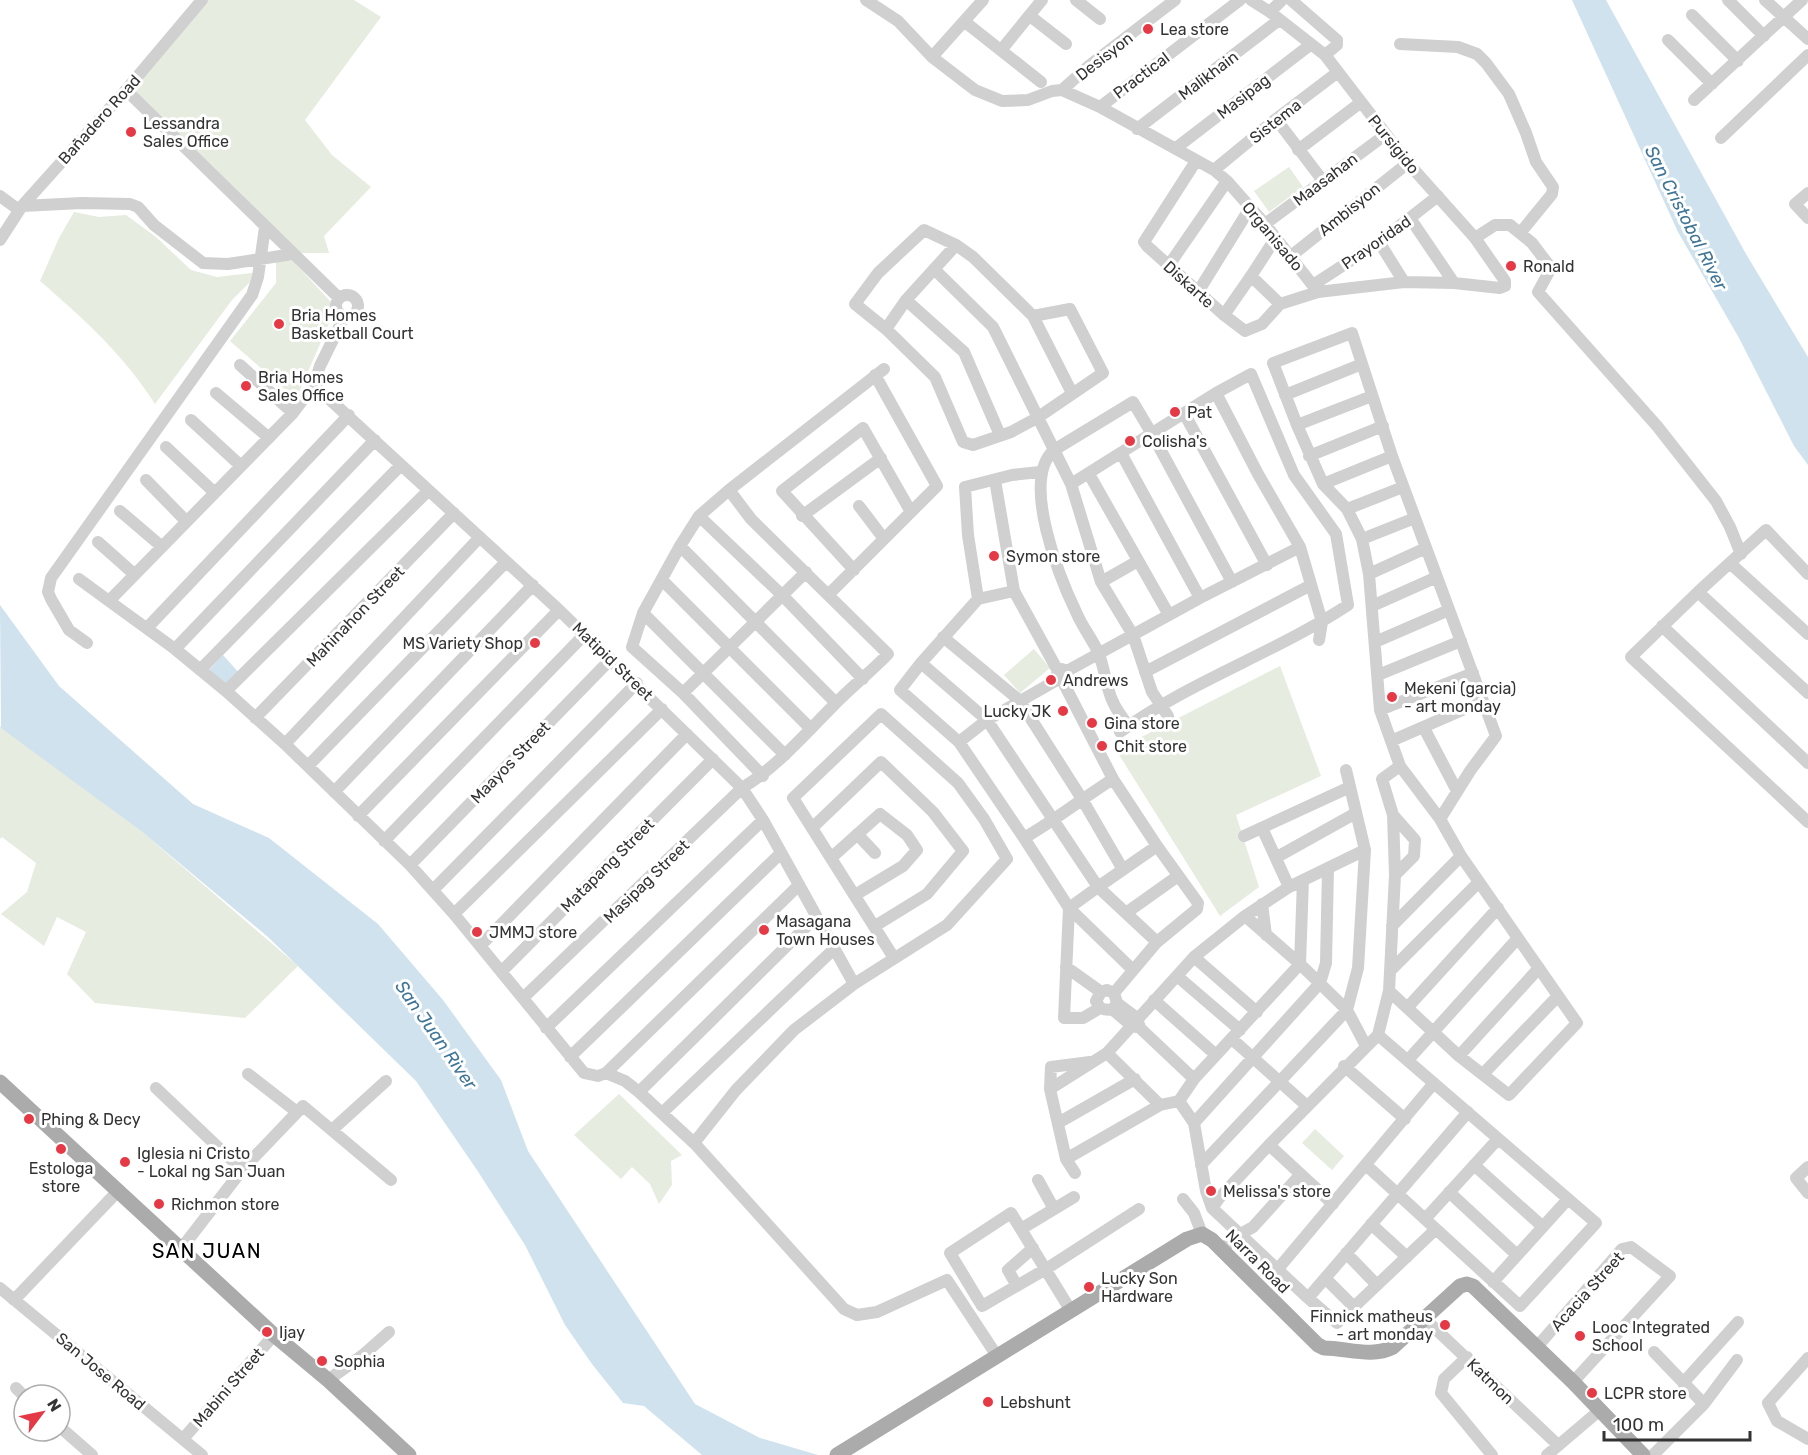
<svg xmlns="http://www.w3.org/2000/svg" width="1808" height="1455" viewBox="0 0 1808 1455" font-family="Rubik,sans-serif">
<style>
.green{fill:#e6ecdf}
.water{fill:#cfe2ee}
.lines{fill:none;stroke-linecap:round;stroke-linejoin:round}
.minor{stroke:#d0d0d0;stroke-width:12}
.major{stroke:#ababab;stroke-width:15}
.poi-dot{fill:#e63946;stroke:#fff;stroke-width:2}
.labels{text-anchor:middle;stroke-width:6;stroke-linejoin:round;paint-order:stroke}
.poi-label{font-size:16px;fill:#333;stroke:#fff;text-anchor:start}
.street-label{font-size:16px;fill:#333;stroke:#fff}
.water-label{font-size:18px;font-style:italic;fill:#3f7597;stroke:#fff}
.quarter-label{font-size:20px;letter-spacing:1.5px;fill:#000;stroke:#fff}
</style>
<rect width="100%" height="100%" fill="#fff"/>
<path class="green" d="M 205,0 L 354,0 L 381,17 L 305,120 L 332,155 L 371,187 L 324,236 L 329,253 L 301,253 L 130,86 Z
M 1289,167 L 1303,187 L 1269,212 L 1254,191 Z
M 74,212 L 99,217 L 126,215 L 156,237 L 191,270 L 217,277 L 260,272 L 232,300 L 155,404 C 123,354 84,319 40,281 L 59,238 Z
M 276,261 L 293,261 L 330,301 L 334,312 L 296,399 L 230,341 L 276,283 Z
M 1034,649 L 1050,668 L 1020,693 L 1004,675 Z
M 1280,666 L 1321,776 L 1236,815 L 1259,887 L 1220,916 L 1116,750 Z
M 0,726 L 141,831 L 298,966 L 245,1018 L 95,1003 L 67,974 L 86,932 L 57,917 L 44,946 L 1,914 L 27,892 L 36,863 L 2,837 L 0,839 Z
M 619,1094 L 682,1155 L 671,1161 L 672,1185 L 659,1204 L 650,1184 L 632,1167 L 621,1179 L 574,1135 Z
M 1315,1129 L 1344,1156 L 1332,1170 L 1302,1143 Z"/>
<path class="water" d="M 1572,0 L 1606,0 L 1746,254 L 1808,357 L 1808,465 L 1794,446 L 1739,338 L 1678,232 Z
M 0,605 L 59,686 L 193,804 L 269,838 L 378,924 L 443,1000 L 501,1080 L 528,1151 L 695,1404 L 760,1438 L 818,1455 L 702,1455 L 644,1406 L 623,1403 L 592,1364 L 565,1325 L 525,1245 L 477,1170 L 416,1081 L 268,937 L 141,831 L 1,728 Z
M 223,655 L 240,674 L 228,688 L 209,670 Z"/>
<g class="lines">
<path class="minor" d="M 866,0 L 898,21 L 932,57 L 975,90 L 1002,101 L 1028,100 L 1052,91 L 1062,90 L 1100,107 L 1214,170 L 1227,181 L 1265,224 L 1318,292
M 1076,0 L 1100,19
M 1291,0 L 1337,40 L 1337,45 L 1325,55
M 1728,0 L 1764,36
M 1765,0 L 1808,39
M 1270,12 L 1282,0
M 1692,15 L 1738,61
M 1030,16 L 1066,44
M 965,22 L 1041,82
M 1668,40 L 1712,84
M 1400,44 L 1458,47 L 1477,54 L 1486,63 L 1509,94 L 1526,133 L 1536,162 L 1553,187 L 1552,194 L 1521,232
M 1002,49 L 1042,0
M 932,57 L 983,0
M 126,90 L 339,298
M 1062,90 L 1090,65 L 1175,0
M 1694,100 L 1802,0
M 1100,107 L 1240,0
M 1276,119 L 1323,181
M 1137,129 L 1279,20
M 1721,138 L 1808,55
M 1176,148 L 1310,45
M 1298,150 L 1360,103
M 1196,161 L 1144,242 L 1147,246 L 1224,315 L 1245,331 L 1262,324 L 1280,304 L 1318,292 L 1404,282 L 1454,283 L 1500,288 L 1505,286 L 1505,281 L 1475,238 L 1408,163 L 1325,55 L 1270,12 L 1251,0
M 1214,170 L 1276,119 L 1338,72
M 1808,193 L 1795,204 L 1808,218
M 0,196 L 19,210
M 22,206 L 82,203 L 130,204 L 138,207 L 154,225 L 203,263 L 228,264 L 293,254
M 1410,218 L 1454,283
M 1265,224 L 1385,135
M 1475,238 L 1495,225 L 1510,225 L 1532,243 L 1551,268 L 1538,292 L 1657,426 L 1716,501 L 1730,527 L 1741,554
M 0,240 L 22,206 L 126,90 L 202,0
M 1379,242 L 1404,282
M 1291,256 L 1408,163
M 1169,265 L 1227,181
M 934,269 L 993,327 L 1071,484 L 1101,582 L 1133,635 L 1152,692 L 1168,716
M 1251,276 L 1280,304
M 1313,285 L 1379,242 L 1438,196
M 1198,292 L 1250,208
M336 306a11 11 0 1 1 22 0a11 11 0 1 1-22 0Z
M 906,300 L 964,352 L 1000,435
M 1224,315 L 1251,276 L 1275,239
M 1033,316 L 1070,309 L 1103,373 L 1037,418 L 1011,432 L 973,445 L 963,442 L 935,377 L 886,329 L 855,304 L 878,273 L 924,230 L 956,245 L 973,257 L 1033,316 L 1072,393
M 344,317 L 320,366 L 314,385 L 293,413 L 109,601 L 175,649 L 226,691 L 285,744 L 410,865 L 454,914 L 584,1073 L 598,1076 L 606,1073 L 625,1081 L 639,1092 L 694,1143 L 736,1090 L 794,1030 L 854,984 L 947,925 L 1007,859 L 984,819 L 958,783 L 881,714 L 793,798 L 894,958
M 886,329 L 906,300 L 956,245
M 240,365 L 293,413
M 314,385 L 559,610 L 742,788 L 763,820 L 854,984
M 216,393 L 268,437
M 1216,393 L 1258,474 L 1300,547 L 1322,622 L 1319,640
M 1285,395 L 1362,364
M 1184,413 L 1267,565
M 191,420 L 241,466
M 1297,425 L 1372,396
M 166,447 L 215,493
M 1121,453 L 1200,598
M 1309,456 L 1383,426
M 1089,474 L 1169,615
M 146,480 L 186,521
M 995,480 L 1014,591 L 1058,671 L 1056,677 L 1057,680 L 1065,681 L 1068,676 L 1067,671 L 1062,669 L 1058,671
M 1071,484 L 1216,393 L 1251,374 L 1294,475 L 1336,534 L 1348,605 C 1275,653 1190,681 1120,732
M 1323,484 L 1392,456
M 859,506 L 884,539
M 1347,509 L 1403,487
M 120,511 L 161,546
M 699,516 L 783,596 L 863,679
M 802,516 L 881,458
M 1362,539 L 1415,518
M 98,542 L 134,574
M 680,546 L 836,703
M 1731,564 L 1808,634
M 854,570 L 782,491 L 863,428 L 911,512
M 1369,574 L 1426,548
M 1808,574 L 1766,530 L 1698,592 L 1631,657 L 1808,822
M 79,579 L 109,601
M 662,580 L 811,729
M 1101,582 L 1138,561
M 1014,591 L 978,599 L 921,663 L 900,690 L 959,742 L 1024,838 L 1069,908 L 1133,970
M 1698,592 L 1808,693
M 828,595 L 937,486 L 875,375
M 978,599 L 968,535 L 965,487 L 1012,475 L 1040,472
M 1372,606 L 1437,577
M 643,613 L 785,755
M 1662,626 L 1808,763
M 147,628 L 349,415
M 943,637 L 1019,700 L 1082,799 L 1122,868
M 1375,642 L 1449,610
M 87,643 L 69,630 L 51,599 L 48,592 L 51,578 L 252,295 L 258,277 L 265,227
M 175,649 L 375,440
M 921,663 L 987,720 L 1098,887 L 1069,908 L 1064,1018 L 1083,1018 L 1100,1008 C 1108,1011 1113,1011 1117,1003 L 1114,993 L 1107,990 L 1101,992 L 1096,1001 L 1100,1008
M 200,670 L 401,465
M 1067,671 L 1200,598 L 1300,547
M 1145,672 L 1311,585
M 1378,675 L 1461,641
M 1063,682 L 1113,779 L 1157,846 L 1198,903 L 1197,909 L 1157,942
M 226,691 L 428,491
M 683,693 L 806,572
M 1380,710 L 1473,673
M 255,718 L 454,513
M 1128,726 C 1123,718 1117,711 1113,702 C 1106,688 1105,670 1099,654 C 1093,640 1083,628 1077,614 C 1060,579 1020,480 1054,450 L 1133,402 L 1152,434 L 1232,582
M 1424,728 L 1457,791
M 1391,741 L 1483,701
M 959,742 L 987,720 L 1057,680
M 285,744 L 480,537
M 308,766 L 506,562
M 763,776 L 683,693 L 632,647 L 643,613 L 680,546 L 699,516 L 729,490 L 884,369
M 334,792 L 533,585
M 1393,815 L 1415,840 L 1414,856 L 1395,875
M 358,816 L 559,610
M 812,828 L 881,762 L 933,812 L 963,851 L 927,894 L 875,926
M 1262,828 L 1289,887
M 857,834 L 875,853
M 1244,836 L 1350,787
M 1024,838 C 1055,820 1083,798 1113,779
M 384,841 L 585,634
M 1277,857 L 1356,813
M 831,858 L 880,814 L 907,835 L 917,850 L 903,866 L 855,895
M 410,865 L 611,659
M 433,890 L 637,683
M 1262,904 L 1266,935
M 1126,913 L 1178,876
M 454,914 L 662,709
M 1245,916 L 1300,964 L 1347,1010 L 1366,1046
M 1392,926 L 1461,856
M 480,946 L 687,734
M 1194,957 L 1257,1012
M 1066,967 L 1101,992
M 502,971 L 713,759
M 1390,971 L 1479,882
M 1177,976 L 1240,1030
M 1389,991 L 1459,1056 L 1509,1095 L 1577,1023 L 1461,856 L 1440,819 L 1400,766 L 1380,710 L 1369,574 L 1362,539 L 1347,509 L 1323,484 L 1297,425 L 1273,363 L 1352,333 L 1392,456 L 1496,736 L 1470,771 L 1440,819
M 1114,993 L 1157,942 L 1098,887 L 1157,846
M 523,998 L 742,788 C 778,766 805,734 834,705 C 851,687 871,672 888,654 L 751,519 L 729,490
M 1154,1000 L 1216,1055
M 1117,1003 L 1137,1018 L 1140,1028 L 1194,1079
M 1408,1007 L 1498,908
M 1112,1009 L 1132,1026 L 1137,1027
M 546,1028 L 763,820
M 1232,1039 L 1307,1106
M 1107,1053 L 1160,1105
M 1459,1056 L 1539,968
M 570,1057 L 781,853
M 1408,1060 L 1518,938
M 1344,1066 L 1405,1119
M 606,1073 L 799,885
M 248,1074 L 297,1112
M 1483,1074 L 1558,996
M 156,1088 L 242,1170
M 1050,1089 L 1107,1053 L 1194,957 L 1245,916 L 1289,887 L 1365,850
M 639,1092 L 816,917
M 1179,1101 L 1194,1123 L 1206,1191 L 1212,1208 L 1308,1298 L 1337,1323 L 1436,1229
M 662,1113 L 834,949
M 1058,1123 L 1135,1079
M 1194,1123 L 1320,983 L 1326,963 L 1328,868
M 332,1130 L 386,1081
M 696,1145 L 844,1309 L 857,1315 L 877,1312 L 947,1280 L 997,1356
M 1269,1145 L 1333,1204
M 1066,1159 L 1160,1105 L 1179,1101 L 1194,1079 L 1300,964 L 1303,880
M 1201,1165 L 1347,1010 L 1358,968 L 1365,850 L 1346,770
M 1366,1165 L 1520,1306 L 1596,1223 L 1378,1035
M 1474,1165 L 1543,1227
M 1808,1167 L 1796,1178 L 1808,1193
M 1075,1173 L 1066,1159 L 1050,1089 L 1051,1067 L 1090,1062
M 1038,1180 L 1054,1209
M 1449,1192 L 1517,1255
M 1183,1199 L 1194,1213 L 1202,1234
M 1212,1208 L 1220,1197 L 1269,1145 L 1378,1035 L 1389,991 L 1395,875 L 1393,815 L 1382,779 L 1400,766
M 1425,1219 L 1498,1139
M 1371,1224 L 1407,1257
M 1021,1229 L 1074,1197
M 181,1249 L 242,1170 L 303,1106 L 391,1180
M 1221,1250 L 1239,1235 L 1253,1227 L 1300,1175
M 1346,1253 L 1377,1285
M 1277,1270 L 1434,1083
M 1326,1279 L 1354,1307
M 1493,1282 L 1568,1199
M 1017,1286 L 1008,1270 L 1033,1248
M 0,1288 L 202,1455
M 1308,1298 L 1468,1112
M 14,1300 L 119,1190
M 1071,1311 L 1011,1213 L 950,1253 L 982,1306 L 1046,1269 L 1139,1209
M 1424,1318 L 1558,1445
M 1536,1348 L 1622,1249 L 1631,1247 L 1670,1276 L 1573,1382
M 1654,1352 L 1704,1404
M 1467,1357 L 1444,1379 L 1441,1393 L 1492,1455
M 1808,1358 L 1768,1403 L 1777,1421 L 1808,1439
M 328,1380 L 363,1355 L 389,1332
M 1683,1383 L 1738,1322
M 16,1388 L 24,1396
M 60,1427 L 92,1455
M 183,1439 L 274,1335
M 1547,1455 L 1600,1410
M 1653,1455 L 1704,1404 L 1737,1360"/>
<path class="major" d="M 0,1082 L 274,1335 L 328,1380 L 409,1455
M 837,1455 L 1187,1239 L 1202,1234 L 1212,1240 L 1318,1345 L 1324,1348 C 1347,1348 1372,1358 1393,1347 L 1460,1286 L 1467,1284 L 1473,1286 L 1573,1382 L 1643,1455"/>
</g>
<g class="poi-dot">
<circle cx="1148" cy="29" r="6"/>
<circle cx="131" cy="132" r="6"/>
<circle cx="1511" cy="266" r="6"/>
<circle cx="279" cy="324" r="6"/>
<circle cx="246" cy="386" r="6"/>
<circle cx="1175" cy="412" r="6"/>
<circle cx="1130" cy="441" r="6"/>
<circle cx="994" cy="556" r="6"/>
<circle cx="535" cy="643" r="6"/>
<circle cx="1051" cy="680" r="6"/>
<circle cx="1392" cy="697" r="6"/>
<circle cx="1063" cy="711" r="6"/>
<circle cx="1092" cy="723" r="6"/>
<circle cx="1102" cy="746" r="6"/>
<circle cx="764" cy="930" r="6"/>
<circle cx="477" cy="932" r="6"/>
<circle cx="29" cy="1119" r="6"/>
<circle cx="61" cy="1149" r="6"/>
<circle cx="125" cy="1162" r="6"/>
<circle cx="1211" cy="1191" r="6"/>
<circle cx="159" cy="1204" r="6"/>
<circle cx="1089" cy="1287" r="6"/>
<circle cx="1445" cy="1325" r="6"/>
<circle cx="267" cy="1332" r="6"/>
<circle cx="1580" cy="1336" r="6"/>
<circle cx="322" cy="1361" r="6"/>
<circle cx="1592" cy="1393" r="6"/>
<circle cx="988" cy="1402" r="6"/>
</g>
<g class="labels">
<g class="poi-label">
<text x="1160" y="35">Lea store</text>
<text x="143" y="129">Lessandra<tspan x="143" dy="18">Sales Office</tspan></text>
<text x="1523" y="272">Ronald</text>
<text x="291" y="321">Bria Homes<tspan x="291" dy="18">Basketball Court</tspan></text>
<text x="258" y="383">Bria Homes<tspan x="258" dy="18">Sales Office</tspan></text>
<text x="1187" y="418">Pat</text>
<text x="1142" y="447">Colisha's</text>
<text x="1006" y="562">Symon store</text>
<text x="523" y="649" text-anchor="end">MS Variety Shop</text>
<text x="1063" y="686">Andrews</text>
<text x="1404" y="694">Mekeni (garcia)<tspan x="1404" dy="18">- art monday</tspan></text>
<text x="1051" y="717" text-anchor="end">Lucky JK</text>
<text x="1104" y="729">Gina store</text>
<text x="1114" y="752">Chit store</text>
<text x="776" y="927">Masagana<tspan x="776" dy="18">Town Houses</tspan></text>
<text x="489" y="938">JMMJ store</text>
<text x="41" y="1125">Phing &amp; Decy</text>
<text x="137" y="1159">Iglesia ni Cristo<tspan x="137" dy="18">- Lokal ng San Juan</tspan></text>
<text x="61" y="1174" text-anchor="middle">Estologa<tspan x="61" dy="18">store</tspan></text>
<text x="1223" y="1197">Melissa's store</text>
<text x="171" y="1210">Richmon store</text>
<text x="1101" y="1284">Lucky Son<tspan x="1101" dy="18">Hardware</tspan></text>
<text x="1433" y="1322" text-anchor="end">Finnick matheus<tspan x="1433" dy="18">- art monday</tspan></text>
<text x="1592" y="1333">Looc Integrated<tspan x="1592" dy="18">School</tspan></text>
<text x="279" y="1338">Ijay</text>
<text x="334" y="1367">Sophia</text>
<text x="1604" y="1399">LCPR store</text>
<text x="1000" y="1408">Lebshunt</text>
</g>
<g class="street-label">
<text transform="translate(1104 56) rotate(-38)" y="6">Desisyon</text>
<text transform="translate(1141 75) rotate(-37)" y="6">Practical</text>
<text transform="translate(1208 75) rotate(-37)" y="6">Malikhain</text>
<text transform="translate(1243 96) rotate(-38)" y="6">Masipag</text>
<text transform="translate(99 119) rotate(-48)" y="6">Bañadero Road</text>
<text transform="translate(1275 121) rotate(-38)" y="6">Sistema</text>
<text transform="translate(1394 144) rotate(51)" y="6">Pursigido</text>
<text transform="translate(1325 179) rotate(-37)" y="6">Maasahan</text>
<text transform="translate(1349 209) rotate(-39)" y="6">Ambisyon</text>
<text transform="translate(1273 236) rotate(50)" y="6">Organisado</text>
<text transform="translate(1376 242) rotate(-35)" y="6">Prayoridad</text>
<text transform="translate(1189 284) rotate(42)" y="6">Diskarte</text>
<text transform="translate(355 616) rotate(-46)" y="6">Mahinahon Street</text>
<text transform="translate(613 661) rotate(44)" y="6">Matipid Street</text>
<text transform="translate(510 762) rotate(-46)" y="6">Maayos Street</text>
<text transform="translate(607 865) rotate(-45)" y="6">Matapang Street</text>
<text transform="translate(646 881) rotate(-44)" y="6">Masipag Street</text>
<text transform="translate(1258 1261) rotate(45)" y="6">Narra Road</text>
<text transform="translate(1587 1291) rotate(-48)" y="6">Acacia Street</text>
<text transform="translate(101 1371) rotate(40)" y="6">San Jose Road</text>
<text transform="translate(1491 1381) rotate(44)" y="6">Katmon</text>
<text transform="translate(228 1387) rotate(-49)" y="6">Mabini Street</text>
</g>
<g class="water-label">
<text transform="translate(1686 218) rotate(63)" y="6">San Cristobal River</text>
<text transform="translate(436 1035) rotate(55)" y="6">San Juan River</text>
</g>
<g class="quarter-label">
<text x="207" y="1258">SAN JUAN</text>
</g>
</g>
<g transform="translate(42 1413) rotate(58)"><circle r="28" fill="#ffffff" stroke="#adadad" stroke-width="1.5"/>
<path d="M0-4.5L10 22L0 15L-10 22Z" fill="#e63946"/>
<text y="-9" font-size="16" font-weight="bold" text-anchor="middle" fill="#333333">N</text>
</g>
<path d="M1604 1431v9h146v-9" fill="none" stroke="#333333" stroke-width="3"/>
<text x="1613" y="1431" font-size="18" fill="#333333" stroke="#ffffff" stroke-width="4.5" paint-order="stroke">100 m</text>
</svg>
